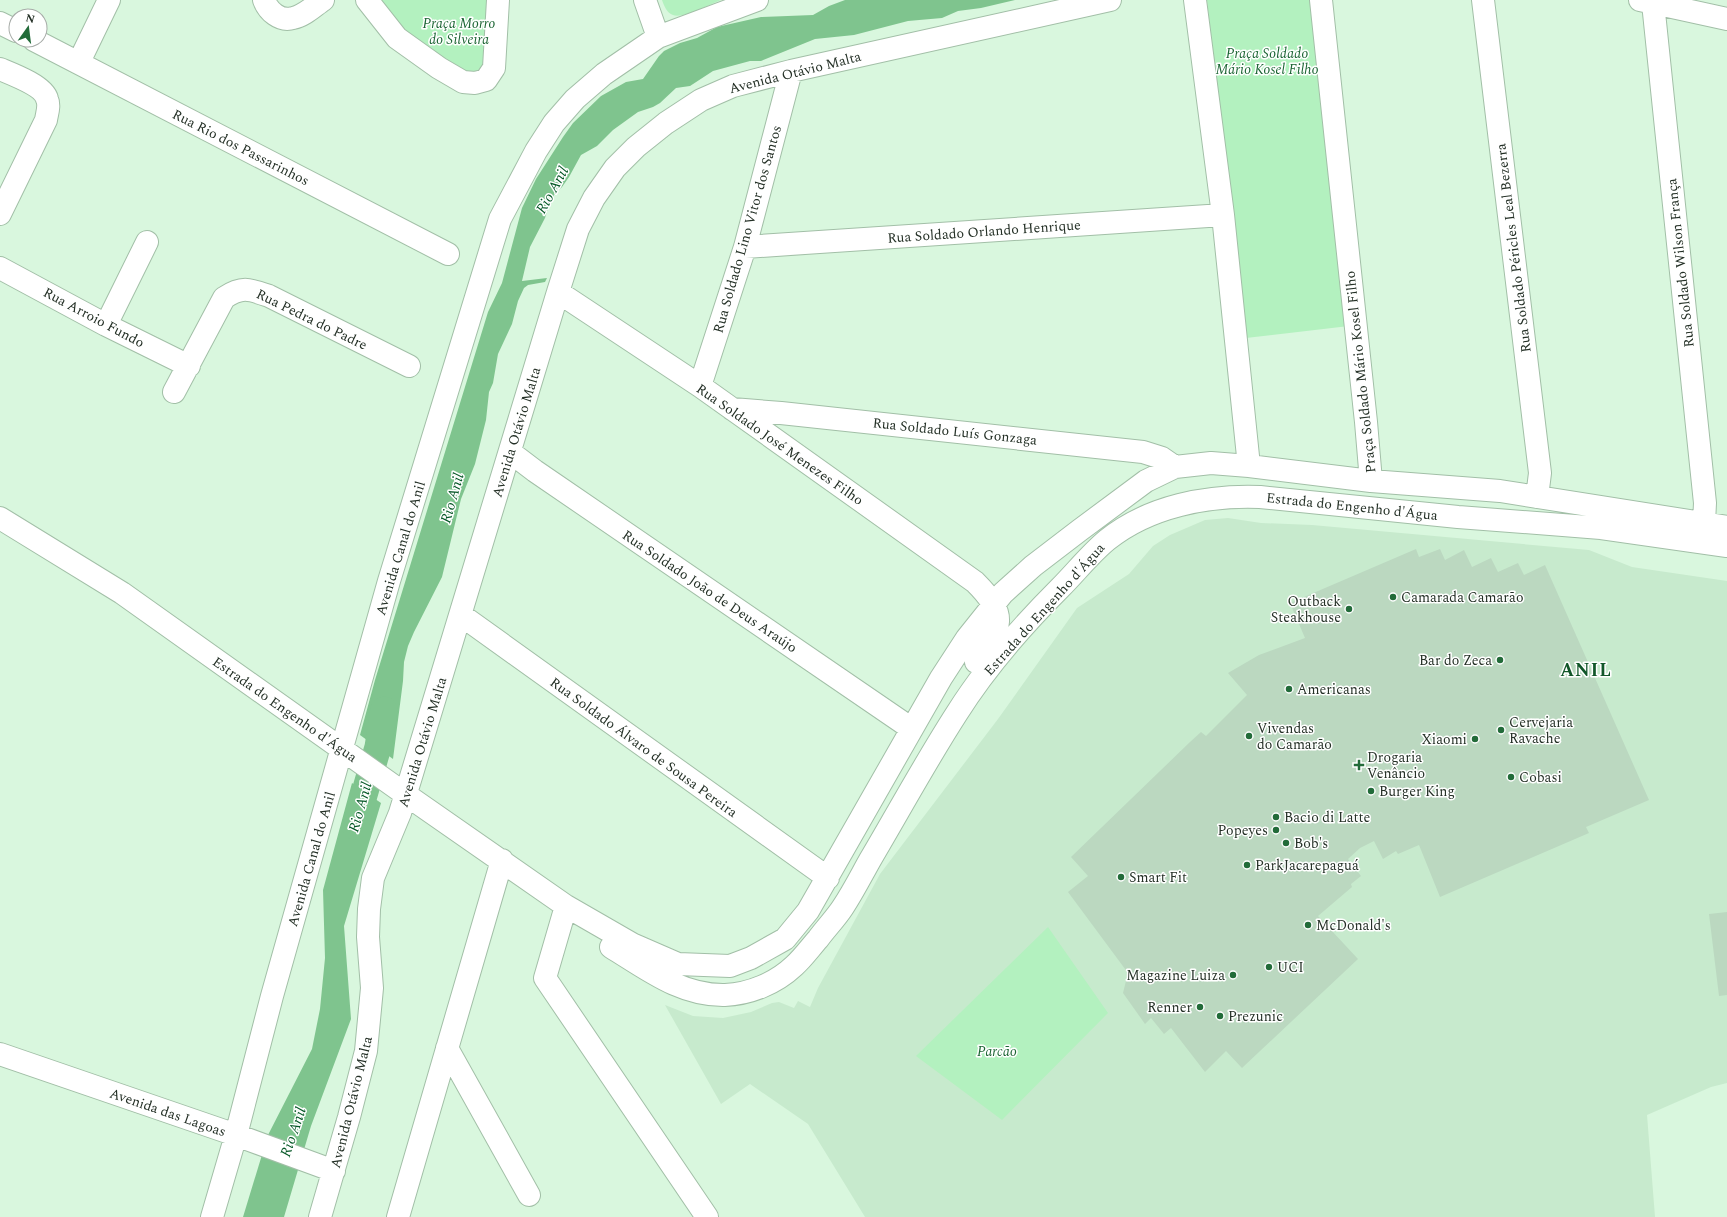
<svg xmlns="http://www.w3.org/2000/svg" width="1727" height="1217" viewBox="0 0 1727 1217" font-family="Spectral,serif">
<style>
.built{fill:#c7eacd}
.green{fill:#b3f1bf}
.water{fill:#7fc48e}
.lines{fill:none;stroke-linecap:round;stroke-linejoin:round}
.river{stroke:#7fc48e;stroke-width:27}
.building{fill:#bbd8c0}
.minor-casing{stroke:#a2bfa7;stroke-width:24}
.minor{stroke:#fff;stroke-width:22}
.poi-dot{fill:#226b39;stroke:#fff;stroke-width:1.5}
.labels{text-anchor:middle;stroke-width:3;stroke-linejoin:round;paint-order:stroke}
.park-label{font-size:14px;font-style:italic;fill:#1b6533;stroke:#fff}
.street-label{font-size:14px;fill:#243026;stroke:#fff}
.poi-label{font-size:14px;fill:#243026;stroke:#fff;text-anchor:start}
.water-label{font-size:15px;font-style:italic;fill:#065827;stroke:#fff}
.district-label{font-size:18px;font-weight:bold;letter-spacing:1px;fill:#115629;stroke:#fff}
</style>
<rect width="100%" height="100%" fill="#d9f7de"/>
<path class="built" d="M 1228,518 L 1261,523 L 1312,525 L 1589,550 L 1632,567 L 1727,581 L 1727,1083 L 1711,1087 L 1647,1115 L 1655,1217 L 865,1217 L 808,1124 L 750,1084 L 721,1104 L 665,1005 L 693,1016 L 723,1018 L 751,1012 L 772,1003 L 779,1002 L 794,1008 L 798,1001 L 810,1007 L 818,988 L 880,874 L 998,719 L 1077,608 L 1129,574 L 1153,546 L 1170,535 L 1205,520 Z"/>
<path class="green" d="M 376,0 L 491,0 L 484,69 L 476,73 L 468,72 L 408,36 Z
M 662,0 L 721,0 C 710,4 683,19 673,15 C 667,13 664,6 662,0 Z
M 1207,0 L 1313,0 L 1349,326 L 1246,338 Z
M 1048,927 L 1108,1013 L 1002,1120 L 916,1056 Z"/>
<path class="water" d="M 845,0 L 1015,0 L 981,8 L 958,11 L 942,18 L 908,21 L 854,35 L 815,39 L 761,61 L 750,61 L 713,71 L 690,86 L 676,88 L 660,103 L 653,107 L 638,112 L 613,130 L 597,146 L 581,155 L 569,177 L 562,187 L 554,195 L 549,205 L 545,218 L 530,247 L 522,281 L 547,278 L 545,282 L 528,285 L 524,288 L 518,301 L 512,324 L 498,354 L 493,383 L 489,392 L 486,420 L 475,464 L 461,499 L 442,577 L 414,632 L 408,646 L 404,662 L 403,681 L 393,759 L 360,735 L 375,680 L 488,312 L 502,283 L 522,208 L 536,179 L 563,137 L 573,123 L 601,96 L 626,82 L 643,79 L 659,56 L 664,51 L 680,43 L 697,38 L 717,27 L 761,17 L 813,15 L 829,6 Z
M 352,783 L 381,803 L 344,926 L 351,1019 L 311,1126 L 284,1217 L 243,1217 L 268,1135 L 312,1049 L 320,1009 L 325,958 L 323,890 Z"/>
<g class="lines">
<path class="river" d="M 355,826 L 378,747 L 384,710"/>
</g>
<path class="building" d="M 1416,549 L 1419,557 L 1440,549 L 1445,560 L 1464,550 L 1472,567 L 1491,558 L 1498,572 L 1518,563 L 1524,575 L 1545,565 L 1649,800 L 1586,827 L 1589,833 L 1440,897 L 1419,845 L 1398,854 L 1396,851 L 1383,859 L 1374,841 L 1360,848 L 1348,859 L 1361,876 L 1351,884 L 1352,887 L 1318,916 L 1358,959 L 1242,1068 L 1226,1051 L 1205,1072 L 1171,1028 L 1164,1034 L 1151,1018 L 1145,1024 L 1123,993 L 1128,973 L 1068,892 L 1088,876 L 1071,857 L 1190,742 L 1201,732 L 1206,736 L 1247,695 L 1228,673 L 1259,655 L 1305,638 L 1290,603 Z
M 1727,912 L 1727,995 L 1719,996 L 1709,914 Z"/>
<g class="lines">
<defs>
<path id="minor" d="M 264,0 C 268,11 280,22 293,18 C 304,16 314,6 323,0
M 367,0 L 397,38 L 439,68 L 463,82 L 475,83 L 486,80 L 494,68 L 498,0
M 645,0 L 658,37
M 1195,0 L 1223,215 L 1249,466
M 1321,0 L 1366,422 L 1371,481
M 1483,0 L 1540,473 L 1537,497
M 1640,0 L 1727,19
M 1653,3 L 1705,503 L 1704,523
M 0,23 L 16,31
M 34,40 L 448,254
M 79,62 L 109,0
M 0,69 C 12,74 44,86 47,99 C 50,106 47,113 46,120 L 0,214
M 745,247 L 1223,215
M 0,268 L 106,325 L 189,366
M 558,292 L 700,386 L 975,582 C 1009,616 1002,627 976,662
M 106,325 L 147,242
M 700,386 L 745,247 L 791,71
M 174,392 L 224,298 C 242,286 249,289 269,296 L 409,366
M 732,409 L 781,413 L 1143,452 L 1162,458 L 1175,467
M 510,452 L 535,471 L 912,729
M 0,518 L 122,593 L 405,794 L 566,906 L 632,944 L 678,964 L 730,966 L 751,958 L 785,939 L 808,911 L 941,678 L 967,638 L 1003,593 L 1033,566 L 1080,530 L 1146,481 L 1175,467 L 1211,463 L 1249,466 L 1371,481 L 1500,491 L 1727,527
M 461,615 L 828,878
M 566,906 L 545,978 L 707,1217
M 611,947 C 647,969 681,996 725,995 C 750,994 776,983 794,966 C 803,958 810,948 818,939 C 826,928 836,918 843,907 C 853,892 861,876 870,860 C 899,811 926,761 957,713 C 986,667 1022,626 1060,588 C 1076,572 1090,554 1107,540 C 1149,506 1208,495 1260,497 L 1458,517 L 1601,528 L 1727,546
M 447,1048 L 529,1195
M 0,1054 L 236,1135 L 334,1171
M 212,1217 L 236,1135 L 272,996 L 389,581 L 500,219 L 536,151 L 554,123 L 575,99 L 604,74 L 658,37 L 757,0
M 320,1217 L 349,1117 L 366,1051 L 372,988 L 368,937 L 369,909 L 373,878 L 400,813 L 558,292 L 578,229 L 594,198 L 615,168 L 636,147 L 666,123 L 701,100 L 733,86 L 791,71 L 1110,0
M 398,1217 L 502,860"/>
</defs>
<use href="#minor" class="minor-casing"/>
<use href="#minor" class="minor"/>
</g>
<g class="poi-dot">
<circle cx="1393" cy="597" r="4"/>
<circle cx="1349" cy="609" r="4"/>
<circle cx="1500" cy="660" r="4"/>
<circle cx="1289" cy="689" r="4"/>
<circle cx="1501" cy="730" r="4"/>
<circle cx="1249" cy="736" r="4"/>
<circle cx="1475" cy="739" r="4"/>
<path d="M1357 759h4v4h4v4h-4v4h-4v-4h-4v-4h4z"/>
<circle cx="1511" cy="777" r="4"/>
<circle cx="1371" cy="791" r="4"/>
<circle cx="1276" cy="817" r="4"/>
<circle cx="1276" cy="830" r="4"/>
<circle cx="1286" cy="843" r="4"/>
<circle cx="1247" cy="865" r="4"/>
<circle cx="1121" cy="877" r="4"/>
<circle cx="1308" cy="925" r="4"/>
<circle cx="1269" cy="967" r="4"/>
<circle cx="1233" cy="975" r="4"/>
<circle cx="1200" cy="1007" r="4"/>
<circle cx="1220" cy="1016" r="4"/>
</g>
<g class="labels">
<g class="park-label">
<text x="459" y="28">Praça Morro<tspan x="459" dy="16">do Silveira</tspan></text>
<text x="1267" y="58">Praça Soldado<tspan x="1267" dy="16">Mário Kosel Filho</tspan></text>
<text x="997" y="1056">Parcão</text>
</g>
<g class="street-label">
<text transform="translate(795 72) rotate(-14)" y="5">Avenida Otávio Malta</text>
<text transform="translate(241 147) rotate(27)" y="5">Rua Rio dos Passarinhos</text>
<text transform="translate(747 229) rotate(-74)" y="5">Rua Soldado Lino Vitor dos Santos</text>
<text transform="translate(984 231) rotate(-4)" y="5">Rua Soldado Orlando Henrique</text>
<text transform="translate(1513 248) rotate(-97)" y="5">Rua Soldado Péricles Leal Bezerra</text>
<text transform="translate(1680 263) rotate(-96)" y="5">Rua Soldado Wilson França</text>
<text transform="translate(94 317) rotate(28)" y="5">Rua Arroio Fundo</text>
<text transform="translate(312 319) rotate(26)" y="5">Rua Pedra do Padre</text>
<text transform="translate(1360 372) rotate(-96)" y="5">Praça Soldado Mário Kosel Filho</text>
<text transform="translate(955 431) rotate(6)" y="5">Rua Soldado Luís Gonzaga</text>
<text transform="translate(516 432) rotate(-73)" y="5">Avenida Otávio Malta</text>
<text transform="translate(780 444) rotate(35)" y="5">Rua Soldado José Menezes Filho</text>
<text transform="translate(1352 506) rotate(6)" y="5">Estrada do Engenho d'Água</text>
<text transform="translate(400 548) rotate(-73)" y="5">Avenida Canal do Anil</text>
<text transform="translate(710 591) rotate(34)" y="5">Rua Soldado João de Deus Araújo</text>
<text transform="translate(1044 609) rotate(-48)" y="5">Estrada do Engenho d'Água</text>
<text transform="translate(285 709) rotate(35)" y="5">Estrada do Engenho d'Água</text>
<text transform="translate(422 742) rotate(-73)" y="5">Avenida Otávio Malta</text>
<text transform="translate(644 747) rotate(36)" y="5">Rua Soldado Álvaro de Sousa Pereira</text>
<text transform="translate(311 859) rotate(-74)" y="5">Avenida Canal do Anil</text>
<text transform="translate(351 1102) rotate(-76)" y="5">Avenida Otávio Malta</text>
<text transform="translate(168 1112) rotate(19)" y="5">Avenida das Lagoas</text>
</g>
<g class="poi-label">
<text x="1401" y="602">Camarada Camarão</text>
<text x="1341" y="606" text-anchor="end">Outback<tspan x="1341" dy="16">Steakhouse</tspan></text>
<text x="1492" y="665" text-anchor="end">Bar do Zeca</text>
<text x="1297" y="694">Americanas</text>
<text x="1509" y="727">Cervejaria<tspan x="1509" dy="16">Ravache</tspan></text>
<text x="1257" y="733">Vivendas<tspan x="1257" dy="16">do Camarão</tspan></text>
<text x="1467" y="744" text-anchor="end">Xiaomi</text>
<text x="1367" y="762">Drogaria<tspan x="1367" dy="16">Venâncio</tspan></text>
<text x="1519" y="782">Cobasi</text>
<text x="1379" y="796">Burger King</text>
<text x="1284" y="822">Bacio di Latte</text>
<text x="1268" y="835" text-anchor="end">Popeyes</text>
<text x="1294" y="848">Bob's</text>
<text x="1255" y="870">ParkJacarepaguá</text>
<text x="1129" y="882">Smart Fit</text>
<text x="1316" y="930">McDonald's</text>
<text x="1277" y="972">UCI</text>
<text x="1225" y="980" text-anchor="end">Magazine Luiza</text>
<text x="1192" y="1012" text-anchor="end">Renner</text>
<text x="1228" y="1021">Prezunic</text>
</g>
<g class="water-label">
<text transform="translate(552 190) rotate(-61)" y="5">Rio Anil</text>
<text transform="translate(452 498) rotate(-74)" y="5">Rio Anil</text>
<text transform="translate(360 807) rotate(-74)" y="5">Rio Anil</text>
<text transform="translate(293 1132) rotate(-71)" y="5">Rio Anil</text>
</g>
<g class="district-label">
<text x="1586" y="676">ANIL</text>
</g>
</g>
<g transform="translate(28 28) rotate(14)"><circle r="19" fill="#ffffff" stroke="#a7aca8"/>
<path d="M0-3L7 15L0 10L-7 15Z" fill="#226b39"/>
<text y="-6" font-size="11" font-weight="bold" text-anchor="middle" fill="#243026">N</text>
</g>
</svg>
